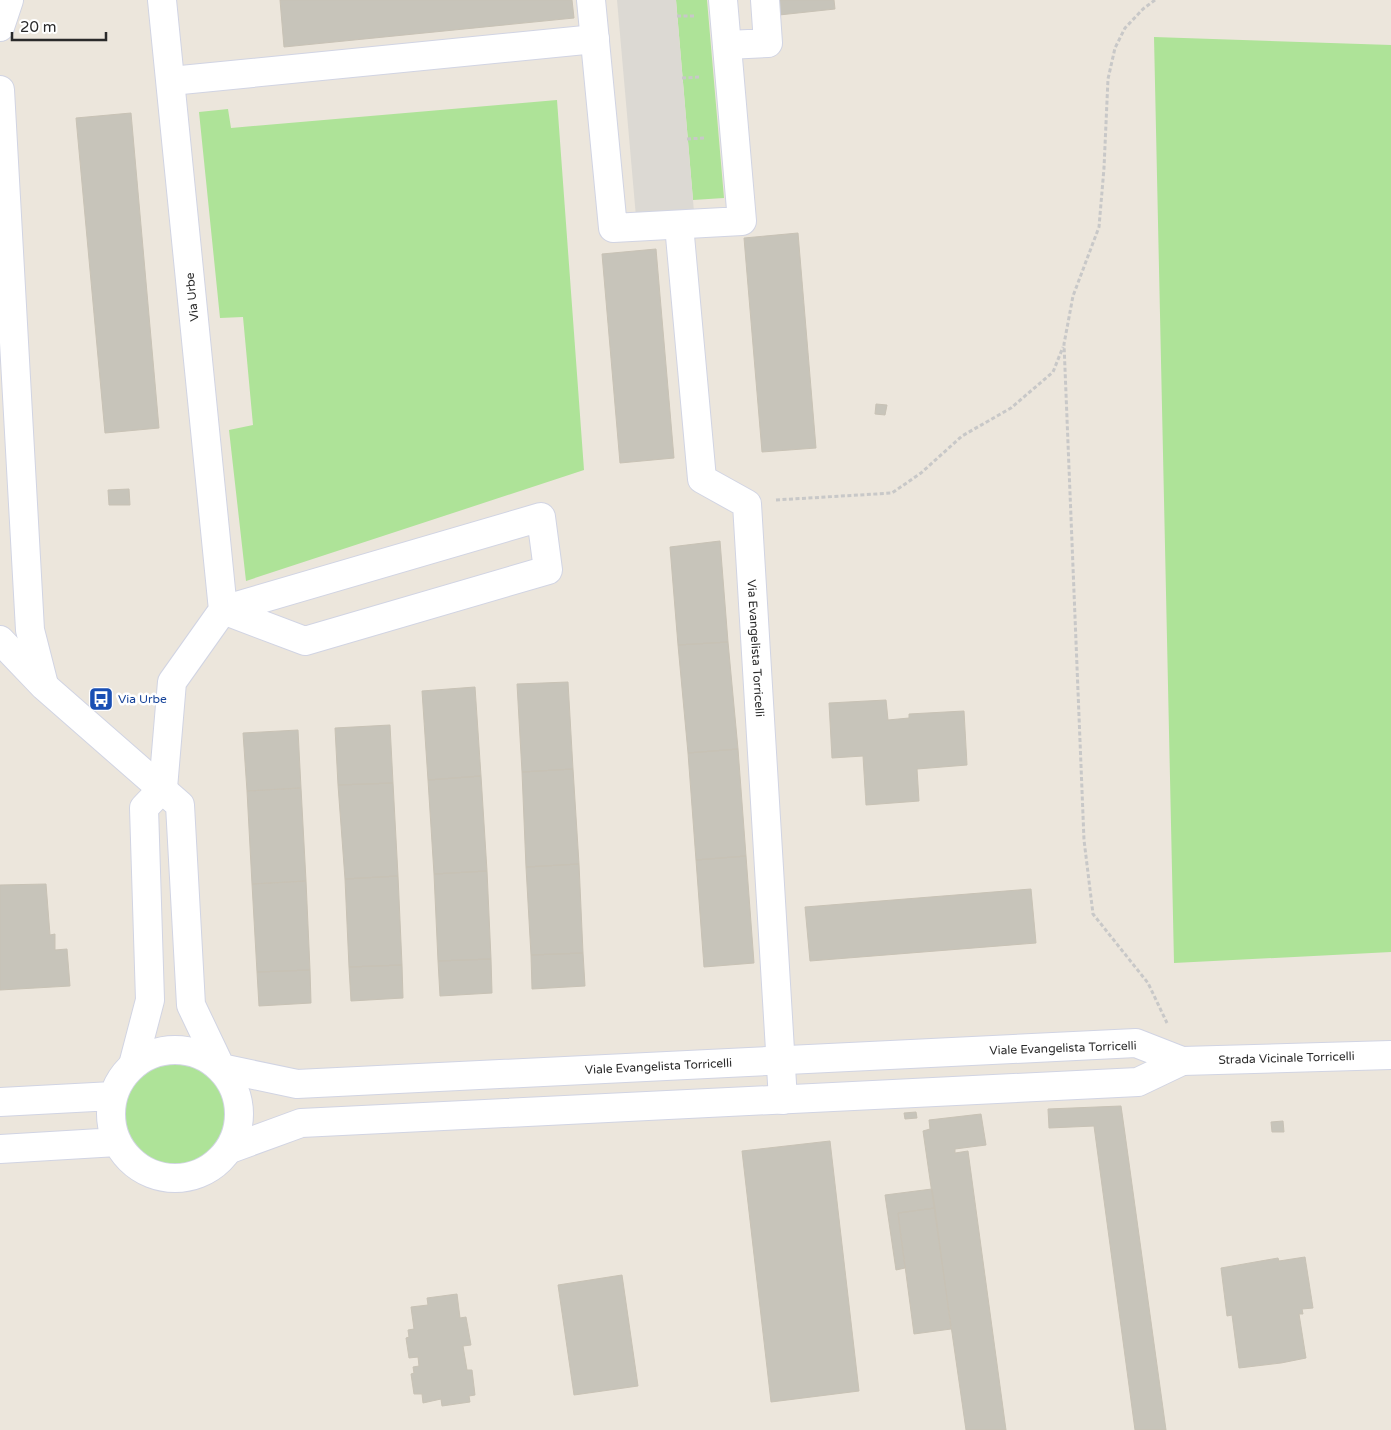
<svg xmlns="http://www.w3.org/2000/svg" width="1391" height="1430" viewBox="0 0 1391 1430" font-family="'Varela Round',sans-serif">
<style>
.green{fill:#aee398}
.plaza{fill:#dcd9d3}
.building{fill:#c7c4ba;stroke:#c8c2b5}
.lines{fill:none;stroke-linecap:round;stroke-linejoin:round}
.minor-casing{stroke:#d1d4e3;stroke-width:30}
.tertiary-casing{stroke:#d1d4e3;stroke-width:30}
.path{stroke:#c8c8c8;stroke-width:3;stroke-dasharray:4 2.5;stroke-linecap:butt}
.minor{stroke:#fff;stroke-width:28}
.tertiary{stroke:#fff;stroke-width:28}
.labels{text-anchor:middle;stroke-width:5;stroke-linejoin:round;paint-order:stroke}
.street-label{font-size:12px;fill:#2a2a2a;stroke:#fff}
.transit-label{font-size:12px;fill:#164399;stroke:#fff;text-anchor:start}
</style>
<rect width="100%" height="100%" fill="#ece6dc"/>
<path class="green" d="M 676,0 L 707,0 L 724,198 L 693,200 Z
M 1154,37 L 1391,45 L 1391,952 L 1174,963 Z
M 557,100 L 584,470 L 246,581 L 229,430 L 253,425 L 243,317 L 220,318 L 199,112 L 228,109 L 231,128 Z
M115 1116a60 60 0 1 1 120 0a60 60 0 1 1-120 0Z"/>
<path class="plaza" d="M 617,0 L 676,0 L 694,212 L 636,217 Z"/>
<path class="building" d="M 280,0 L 572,0 L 574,18 L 284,47 Z
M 777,0 L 834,0 L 835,9 L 779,15 Z
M 131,113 L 159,428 L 105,433 L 76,118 Z
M 798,233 L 816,448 L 762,452 L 744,238 Z
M 656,249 L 674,458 L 620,463 L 602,254 Z
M 876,404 L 887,405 L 885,415 L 875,414 Z
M 129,489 L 130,505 L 109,505 L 108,490 Z
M 720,541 L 728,642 L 678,645 L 670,547 Z
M 728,642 L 738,749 L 688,753 L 678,645 Z
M 568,682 L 573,769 L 522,772 L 517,684 Z
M 475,687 L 481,776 L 428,780 L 422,691 Z
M 886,700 L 888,720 L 909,718 L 909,714 L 964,711 L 967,765 L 917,769 L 919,801 L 866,805 L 863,756 L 832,758 L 829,703 Z
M 390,725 L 393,783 L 338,785 L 335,728 Z
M 298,730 L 301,788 L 247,791 L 243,733 Z
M 738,749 L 746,856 L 696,860 L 688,753 Z
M 573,769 L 579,864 L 526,867 L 522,772 Z
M 481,776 L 487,871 L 434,874 L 428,780 Z
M 393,783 L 398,876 L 345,879 L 338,785 Z
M 301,788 L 306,881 L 252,884 L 247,791 Z
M 746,856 L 754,963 L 704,967 L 696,860 Z
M 579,864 L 583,953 L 531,955 L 526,867 Z
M 487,871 L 491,959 L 438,961 L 434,874 Z
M 398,876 L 402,965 L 349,967 L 345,879 Z
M 306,881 L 310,970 L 257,972 L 252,884 Z
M 46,884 L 50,935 L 55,934 L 55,950 L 67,949 L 70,986 L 0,990 L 0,885 Z
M 1031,889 L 1036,943 L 810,961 L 805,907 Z
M 583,953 L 585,986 L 532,989 L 531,955 Z
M 491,959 L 492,993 L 440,996 L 438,961 Z
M 402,965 L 403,998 L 351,1001 L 349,967 Z
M 310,970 L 311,1003 L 259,1006 L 257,972 Z
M 1121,1106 L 1125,1134 L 1166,1430 L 1135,1430 L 1094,1126 L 1049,1128 L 1048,1109 Z
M 916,1112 L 917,1118 L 905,1119 L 904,1113 Z
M 981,1114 L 986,1145 L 955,1149 L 955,1153 L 968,1151 L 1006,1430 L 966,1430 L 923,1131 L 930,1129 L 929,1120 Z
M 1283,1121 L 1284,1132 L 1272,1132 L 1271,1122 Z
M 830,1141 L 859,1391 L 771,1402 L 742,1151 Z
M 932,1189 L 935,1208 L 898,1213 L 905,1268 L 896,1270 L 885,1195 Z
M 935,1208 L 951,1329 L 914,1334 L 898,1213 Z
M 1305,1257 L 1313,1308 L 1302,1309 L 1303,1314 L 1299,1314 L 1306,1358 L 1281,1363 L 1239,1368 L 1232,1315 L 1227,1316 L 1221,1268 L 1278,1258 L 1279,1261 Z
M 622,1275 L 638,1386 L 574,1395 L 558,1285 Z
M 457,1294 L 460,1318 L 466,1317 L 471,1345 L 463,1346 L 467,1370 L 472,1370 L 475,1395 L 469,1396 L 470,1402 L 442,1406 L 441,1399 L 423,1403 L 422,1394 L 414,1394 L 411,1374 L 414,1373 L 413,1367 L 419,1366 L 418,1357 L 409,1358 L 406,1338 L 409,1337 L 408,1330 L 414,1329 L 411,1307 L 428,1305 L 427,1298 Z"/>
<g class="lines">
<defs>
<g id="minor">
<path d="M 591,0 L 613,228 L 742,221 L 723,0"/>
<path d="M 0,27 L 9,0"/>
<path d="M 727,45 L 768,43 L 765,0"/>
<path d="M 171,81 L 595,39"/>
<path d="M 0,90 L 30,630 L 44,685"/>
<path id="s1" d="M 679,225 L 702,479 L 747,504 L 783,1100"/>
<path d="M 541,517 L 548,570 L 305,641 L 223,610 Z"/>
<path id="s2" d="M 0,640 L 44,686 L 180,805 L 191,1005 L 221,1068 L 297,1084 L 1136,1043 L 1182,1061 L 1391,1055"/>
<path d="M 133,1065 L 150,1000 L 144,808 L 163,788 L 172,682 L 223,610 L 162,0"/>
<path d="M 230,1149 L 301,1123 L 1138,1082 L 1182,1061"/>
</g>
<path id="tertiary" d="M111 1114a64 64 0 1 1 128 0a64 64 0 1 1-128 0Z
M 0,1102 L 113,1096
M 0,1149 L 117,1142"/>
</defs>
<use href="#minor" class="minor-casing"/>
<use href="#tertiary" class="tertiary-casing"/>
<path class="path" d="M 1155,0 L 1143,9 L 1125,28 L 1115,48 L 1108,79 L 1104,168 L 1099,227 L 1073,296 L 1064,344 L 1084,840 L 1093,914 L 1148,983 L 1167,1023
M 677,16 L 696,16
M 682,78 L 701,77
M 687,139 L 704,138
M 776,500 L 892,493 L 921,473 L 962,436 L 1011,408 L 1053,372 L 1063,347"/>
<use href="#minor" class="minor"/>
<use href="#tertiary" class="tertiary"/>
</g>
<defs>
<symbol id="bus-square" viewBox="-11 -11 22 22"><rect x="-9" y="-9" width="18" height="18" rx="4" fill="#1a4fb4" stroke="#fff"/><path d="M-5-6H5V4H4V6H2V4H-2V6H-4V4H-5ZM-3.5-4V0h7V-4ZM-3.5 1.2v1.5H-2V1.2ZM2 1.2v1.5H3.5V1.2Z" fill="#fff"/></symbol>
</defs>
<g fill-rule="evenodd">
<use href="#bus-square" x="87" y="685" width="28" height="28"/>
</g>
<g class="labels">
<g class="street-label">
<text transform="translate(192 297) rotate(-96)" y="4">Via Urbe</text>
<text dy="4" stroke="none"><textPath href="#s1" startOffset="451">Via Evangelista Torricelli</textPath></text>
<text transform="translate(1063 1048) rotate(-2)" y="4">Viale Evangelista Torricelli</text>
<text dy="4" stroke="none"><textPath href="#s2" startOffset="1586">Strada Vicinale Torricelli</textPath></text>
<text dy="4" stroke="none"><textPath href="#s2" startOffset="954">Viale Evangelista Torricelli</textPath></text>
</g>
<g class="transit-label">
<text x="118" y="703">Via Urbe</text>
</g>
</g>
<path d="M12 32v8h94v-8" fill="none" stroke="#2a2a2a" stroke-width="2.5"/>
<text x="20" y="32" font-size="15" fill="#2a2a2a" stroke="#ffffff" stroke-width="4" paint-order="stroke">20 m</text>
</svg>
